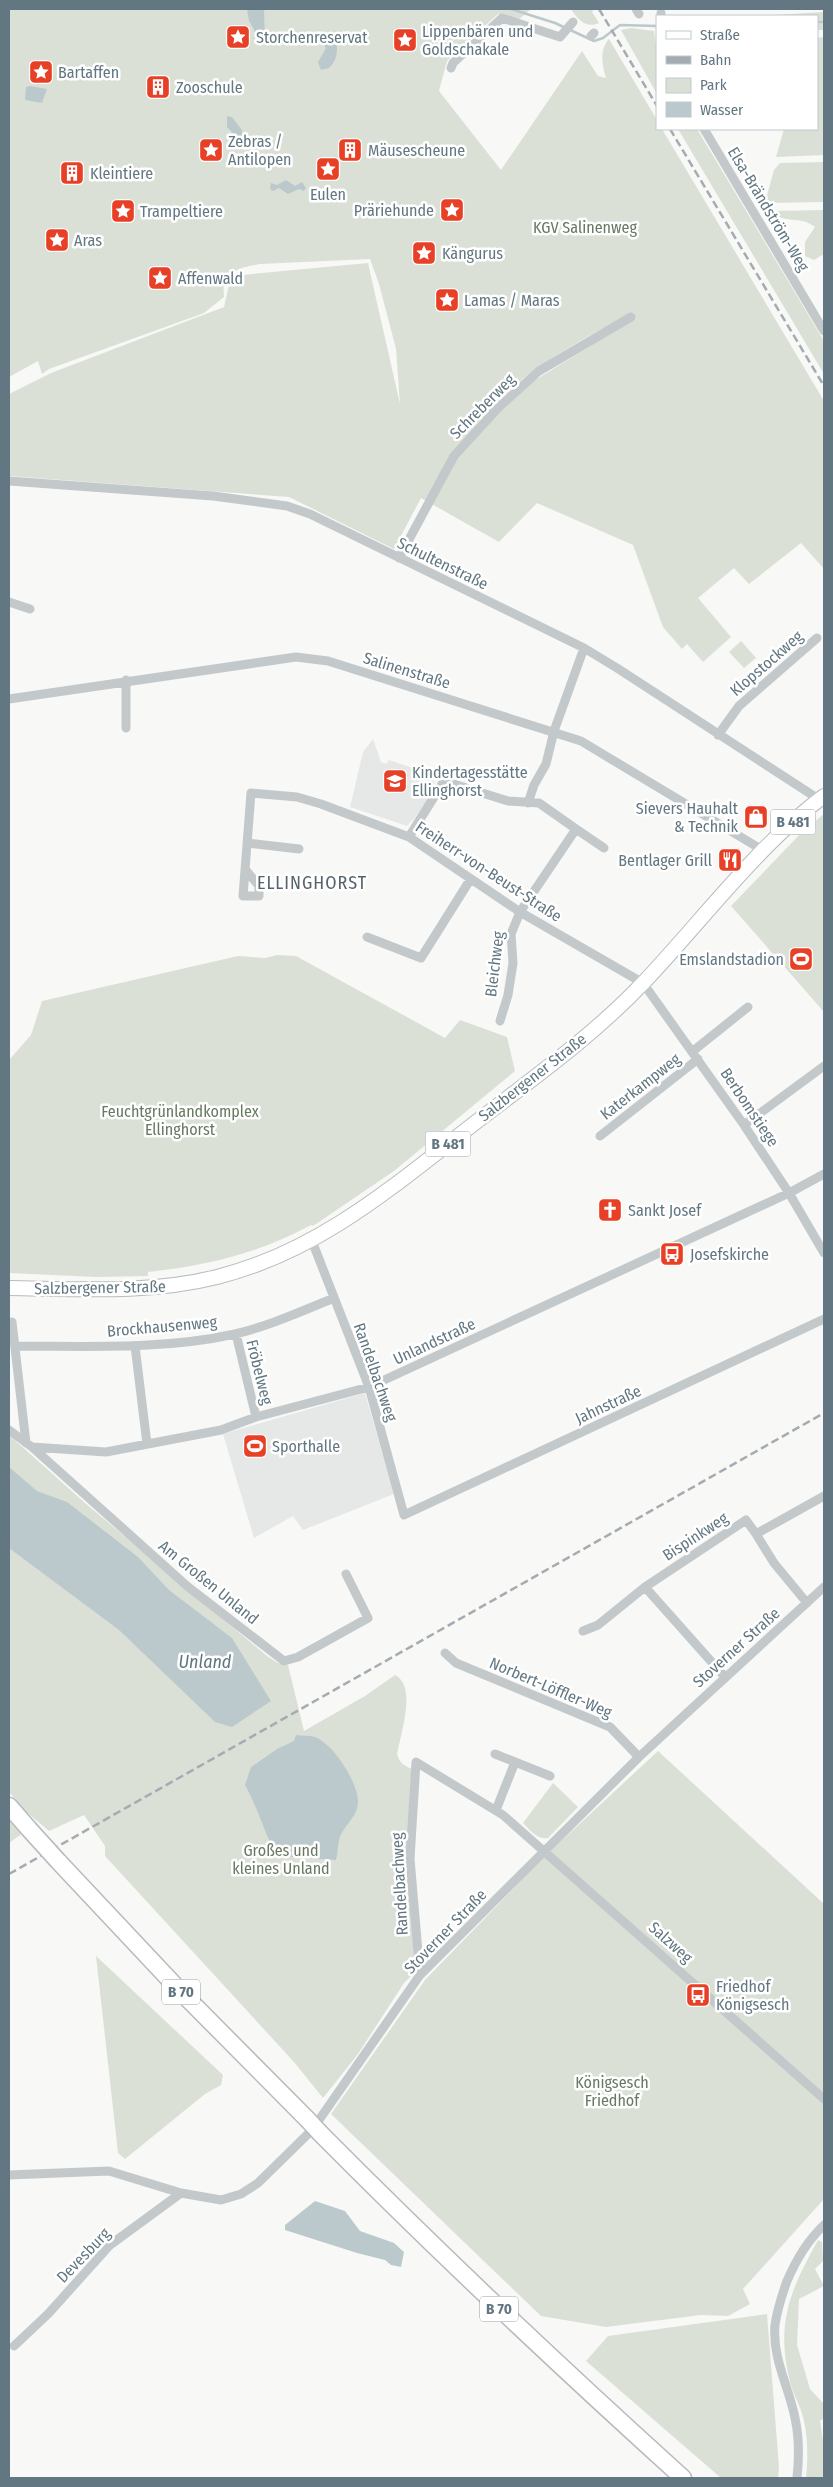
<svg xmlns="http://www.w3.org/2000/svg" width="833" height="2487" viewBox="0 0 833 2487" font-family="'Fira Sans Condensed',sans-serif">
<style>
.built{fill:#e6e8e7}
.green{fill:#dbe0d6;fill-rule:evenodd}
.water{fill:#bcc9cc}
.lines{fill:none;stroke-linecap:round;stroke-linejoin:round}
.stream{stroke:#bcc9cc;stroke-width:2.5}
.primary-casing{stroke:#b7bcbf;stroke-width:16}
.highway-casing{stroke:#b6bbbe;stroke-width:19}
.street{stroke:#c3c9cb;stroke-width:9}
.primary{stroke:#fff;stroke-width:14}
.highway{stroke:#fff;stroke-width:16}
.rail{stroke:#a4acb1;stroke-width:2.5;stroke-dasharray:8 4;stroke-linecap:butt}
.highway-bridge-casing{stroke:#b6bbbe;stroke-width:19;stroke-linecap:butt}
.highway-bridge{stroke:#fff;stroke-width:16}
.labels{text-anchor:middle;stroke-width:5;stroke-linejoin:round;paint-order:stroke}
.shield{fill:#fff;stroke:#91a0a7;stroke-width:1}
.shield-label{font-size:15px;font-weight:bold;fill:#627781}
.poi-label{font-size:16px;fill:#627781;stroke:#fff;text-anchor:start}
.street-label{font-size:16px;fill:#627781;stroke:#fff}
.park-label{font-size:16px;fill:#687962;stroke:#fff}
.neighbourhood-label{font-size:18px;letter-spacing:1px;fill:#55646c;stroke:#fff}
.water-label{font-size:18px;font-style:italic;fill:#5e767c;stroke:#fff}
</style>
<rect width="100%" height="100%" fill="#f8f8f6"/>
<path class="built" d="M 373,739 L 381,762 L 386,764 L 389,760 L 425,772 L 434,779 L 435,788 L 433,792 L 414,819 L 407,826 L 350,807 L 363,752 Z
M 365,1393 L 394,1494 L 303,1530 L 293,1516 L 254,1538 L 223,1434 Z"/>
<path class="green" d="M 9,9 L 531,9 L 517,21 L 498,14 L 447,61 L 439,91 L 501,170 L 582,51 L 598,76 L 606,78 C 602,65 599,50 609,39 L 657,120 L 657,129 L 662,129 L 824,401 L 824,569 L 801,543 L 749,584 L 734,568 L 698,598 L 731,637 L 703,662 L 687,644 L 682,649 L 663,627 L 633,545 L 537,503 L 499,542 L 421,498 L 394,549 L 289,497 L 9,476 L 9,394 L 51,373 L 224,307 L 231,276 L 368,263 L 400,404 L 396,349 L 379,284 L 370,259 L 260,264 C 250,266 228,269 224,281 C 223,285 224,293 224,297 L 204,313 L 49,369 L 42,374 L 38,361 L 9,377 ZM 629,314 L 636,318 L 493,406 C 531,366 581,340 629,314 Z
M 571,9 L 594,9 L 592,12 L 599,23 C 586,29 577,19 571,9 Z
M 824,12 L 824,30 L 817,30 L 817,16 L 758,16 Z
M 631,28 L 654,31 L 657,52 L 657,94 L 621,30 Z
M 824,37 L 824,155 L 776,157 L 784,129 L 817,129 L 817,38 Z
M 678,129 L 697,129 L 824,341 L 824,374 Z
M 824,162 L 824,202 L 765,203 L 774,170 L 780,163 Z
M 824,210 L 824,254 L 814,260 L 805,256 L 805,242 L 815,227 C 801,216 789,223 775,215 L 775,211 Z
M 741,641 L 756,658 L 744,668 L 729,652 Z
M 824,814 L 824,1012 L 731,906 L 804,830 Z
M 277,955 L 296,956 L 445,1038 L 460,1020 L 507,1037 L 515,1071 L 394,1171 L 313,1226 L 311,1225 C 260,1253 206,1266 148,1272 L 148,1276 L 96,1277 L 9,1273 L 9,1060 L 31,1035 L 42,1001 L 238,956 L 265,958 Z
M 9,1435 L 85,1503 L 267,1656 L 278,1663 L 288,1665 L 304,1731 L 365,1696 L 395,1675 C 417,1686 401,1733 397,1754 C 400,1764 405,1766 414,1770 L 411,1793 L 419,1968 L 404,1983 L 358,2054 L 323,2098 L 294,2062 L 105,1856 L 105,1846 L 84,1815 L 49,1831 L 24,1810 L 9,1792 Z
M 658,1751 L 824,1904 L 824,2199 L 743,2289 L 750,2304 L 728,2316 L 701,2315 L 606,2327 L 541,2316 L 331,2114 L 425,1980 L 545,1856 Z
M 553,1783 L 578,1807 L 548,1838 C 537,1840 530,1830 523,1823 Z
M 9,1812 L 23,1833 L 9,1843 Z
M 96,1956 L 223,2075 L 221,2085 L 205,2094 L 125,2159 L 118,2153 Z
M 818,2240 L 822,2242 L 823,2261 L 815,2269 L 824,2286 L 799,2299 L 797,2345 L 810,2389 L 824,2404 L 824,2418 L 820,2421 L 824,2447 L 824,2474 L 822,2478 L 806,2478 C 808,2460 808,2439 804,2421 C 801,2406 792,2393 789,2378 C 776,2321 791,2289 818,2240 Z
M 767,2314 L 779,2467 L 778,2478 L 721,2478 L 586,2361 L 608,2336 Z"/>
<path class="water" d="M 247,9 L 264,9 L 265,38 L 260,40 L 249,21 Z
M 335,33 C 338,45 339,59 329,68 L 321,70 L 318,62 L 326,48 L 323,44 L 323,34 Z
M 30,86 L 47,89 L 42,103 L 25,100 L 26,87 Z
M 227,116 L 232,117 L 242,130 L 243,144 L 227,127 Z
M 286,180 L 295,186 L 302,182 L 306,188 L 304,191 L 299,189 L 288,194 L 279,188 L 273,191 L 270,189 L 271,183 L 277,185 Z
M 9,1467 L 37,1491 L 67,1502 L 138,1557 L 169,1590 L 232,1638 L 271,1701 L 232,1727 L 215,1722 L 119,1630 L 9,1548 Z
M 296,1735 C 302,1736 310,1735 315,1737 C 334,1744 359,1784 358,1803 C 357,1819 341,1827 339,1841 C 337,1848 338,1854 336,1860 L 277,1856 C 264,1833 258,1808 245,1785 L 251,1767 L 277,1749 L 294,1741 Z
M 315,2201 L 345,2211 L 360,2231 L 394,2243 L 404,2252 L 401,2267 L 391,2265 L 385,2260 L 357,2253 L 285,2230 L 285,2225 Z"/>
<g class="lines">
<path class="stream" d="M 511,9 L 555,23 L 594,41 L 603,38 L 620,25 L 657,26
M 817,22 L 824,22"/>
<defs>
<path id="primary" d="M 9,1288 C 79,1289 149,1294 217,1277 C 321,1251 397,1183 480,1119 C 536,1076 595,1034 644,982 C 701,922 758,845 824,796"/>
<path id="highway" d="M 9,1806 L 29,1829
M 58,1861 L 183,1994 L 308,2120
M 320,2133 C 438,2252 559,2366 683,2478"/>
</defs>
<use href="#primary" class="primary-casing"/>
<use href="#highway" class="highway-casing"/>
<path class="street" d="M 636,9 L 639,14
M 661,16 L 661,13
M 591,36 L 594,33
M 451,68 L 453,63 L 502,18 L 560,37 L 573,22
M 704,129 L 824,331
M 9,481 L 213,496 L 287,506 L 310,514 L 584,648 L 617,668 L 820,800
M 399,558 L 454,456 L 499,407 L 539,371 L 631,317
M 9,602 L 30,609
M 126,680 L 126,728
M 9,699 L 296,657 L 328,661 L 581,741 L 764,851
M 718,735 L 739,706 L 817,638
M 528,803 L 534,785 L 546,764 L 554,731 L 584,648
M 576,829 L 604,848
M 409,837 L 444,781 L 508,801 L 539,803 L 576,829 L 520,912 L 511,934 L 513,963 L 508,995 L 500,1021
M 248,843 L 299,849
M 245,869 L 259,886 L 259,896 L 243,896 L 251,793 L 297,797 L 321,804 L 409,837 L 520,912 L 643,983 L 744,1125 L 789,1193 L 824,1253
M 367,937 L 421,958 L 470,880
M 693,1051 L 748,1007
M 744,1125 L 824,1066
M 600,1136 L 698,1059
M 312,1241 L 369,1387 L 404,1515 L 824,1319
M 12,1322 L 26,1443
M 236,1334 L 256,1417
M 15,1346 C 88,1346 163,1350 235,1334 C 269,1326 302,1311 334,1298
M 135,1346 L 147,1444
M 9,1430 L 32,1447 L 187,1586 L 284,1661 L 298,1657 L 368,1618 L 346,1574
M 32,1447 L 106,1452 L 221,1430 L 256,1417 L 369,1387 L 789,1193 L 824,1174
M 756,1534 L 774,1563 L 807,1603
M 645,1587 L 725,1677
M 583,1631 L 598,1625 L 645,1587 L 746,1520 L 756,1534 L 824,1496
M 445,1653 L 456,1663 L 610,1727 L 639,1757
M 495,1754 L 550,1776
M 496,1810 L 515,1762
M 420,1975 L 410,1859 L 416,1762 L 503,1815 L 824,2099
M 9,2175 L 109,2171 L 181,2193 L 221,2200 L 241,2194 L 258,2183 L 312,2130 L 420,1975 L 639,1757 L 824,1587
M 14,2346 L 48,2314 L 110,2245 L 181,2193
M 797,2478 C 799,2459 799,2436 795,2418 C 789,2387 772,2358 775,2325 C 777,2310 782,2295 787,2281 C 796,2260 807,2241 824,2225"/>
<use href="#primary" class="primary"/>
<use href="#highway" class="highway"/>
<path class="rail" d="M 599,9 L 657,106
M 670,129 L 824,386
M 9,1874 L 824,1413"/>
<defs>
<path id="highway-bridge" d="M 29,1829 L 58,1861
M 308,2120 L 320,2133"/>
</defs>
<use href="#highway-bridge" class="highway-bridge-casing"/>
<use href="#highway-bridge" class="highway-bridge"/>
</g>
<defs>
<symbol id="sight-square" viewBox="-11 -11 22 22"><rect x="-9" y="-9" width="18" height="18" rx="4" fill="#e84026" stroke="#fff"/><path d="M0-6L1.8-2.2L6-1.7L2.9 1.2L3.7 5.4L0 3.3L-3.7 5.4L-2.9 1.2L-6-1.7L-1.8-2.2Z" fill="#fff"/></symbol>
<symbol id="building-square" viewBox="-11 -11 22 22"><rect x="-9" y="-9" width="18" height="18" rx="4" fill="#e84026" stroke="#fff"/><path d="M-4-6H4V6H1V3H-1V6H-4ZM-2.5-4.3h1.7v1.8h-1.7ZM.8-4.3h1.7v1.8H.8ZM-2.5-1h1.7V.8h-1.7ZM.8-1h1.7V.8H.8Z" fill="#fff"/></symbol>
<symbol id="school-square" viewBox="-11 -11 22 22"><rect x="-9" y="-9" width="18" height="18" rx="4" fill="#e84026" stroke="#fff"/><path d="M0-5L7-2L0 1L-7-2ZM-4 1L0 2.5L4 1V4Q0 6-4 4Z" fill="#fff"/></symbol>
<symbol id="shop-square" viewBox="-11 -11 22 22"><rect x="-9" y="-9" width="18" height="18" rx="4" fill="#e84026" stroke="#fff"/><path d="M-5-2.5h2.3a2.7 3.5 0 0 1 5.4 0H5L5.5 6h-11ZM-1.5-2.5h3a1.5 2.3 0 0 0-3 0Z" fill="#fff"/></symbol>
<symbol id="restaurant-square" viewBox="-11 -11 22 22"><rect x="-9" y="-9" width="18" height="18" rx="4" fill="#e84026" stroke="#fff"/><path d="M-5-6h1v4h1v-4h1v4h1v-4h1v5L-1.5 .5V6h-2V.5L-5-1ZM5-6V6H3V1.5H1.5Q1.5-4 5-6Z" fill="#fff"/></symbol>
<symbol id="stadium-square" viewBox="-11 -11 22 22"><rect x="-9" y="-9" width="18" height="18" rx="4" fill="#e84026" stroke="#fff"/><path d="M0-5a6.5 5 0 1 0 0 10a6.5 5 0 1 0 0-10ZM-3.5-1.8h7v3.6h-7Z" fill="#fff"/></symbol>
<symbol id="church-square" viewBox="-11 -11 22 22"><rect x="-9" y="-9" width="18" height="18" rx="4" fill="#e84026" stroke="#fff"/><path d="M-1.2-6h2.4v3.5h3.3v2.4h-3.3V6h-2.4V-.1h-3.3v-2.4h3.3Z" fill="#fff"/></symbol>
<symbol id="bus-square" viewBox="-11 -11 22 22"><rect x="-9" y="-9" width="18" height="18" rx="4" fill="#e84026" stroke="#fff"/><path d="M-5-6H5V4H4V6H2V4H-2V6H-4V4H-5ZM-3.5-4V0h7V-4ZM-3.5 1.2v1.5H-2V1.2ZM2 1.2v1.5H3.5V1.2Z" fill="#fff"/></symbol>
</defs>
<g fill-rule="evenodd">
<use href="#sight-square" x="224" y="23" width="28" height="28"/>
<use href="#sight-square" x="391" y="26" width="28" height="28"/>
<use href="#sight-square" x="27" y="58" width="28" height="28"/>
<use href="#building-square" x="144" y="73" width="28" height="28"/>
<use href="#sight-square" x="197" y="136" width="28" height="28"/>
<use href="#building-square" x="336" y="136" width="28" height="28"/>
<use href="#sight-square" x="314" y="155" width="28" height="28"/>
<use href="#building-square" x="58" y="159" width="28" height="28"/>
<use href="#sight-square" x="438" y="196" width="28" height="28"/>
<use href="#sight-square" x="109" y="197" width="28" height="28"/>
<use href="#sight-square" x="43" y="226" width="28" height="28"/>
<use href="#sight-square" x="410" y="239" width="28" height="28"/>
<use href="#sight-square" x="146" y="264" width="28" height="28"/>
<use href="#sight-square" x="433" y="286" width="28" height="28"/>
<use href="#school-square" x="381" y="767" width="28" height="28"/>
<use href="#shop-square" x="742" y="803" width="28" height="28"/>
<use href="#restaurant-square" x="716" y="846" width="28" height="28"/>
<use href="#stadium-square" x="787" y="945" width="28" height="28"/>
<use href="#church-square" x="596" y="1196" width="28" height="28"/>
<use href="#bus-square" x="658" y="1240" width="28" height="28"/>
<use href="#stadium-square" x="241" y="1432" width="28" height="28"/>
<use href="#bus-square" x="684" y="1981" width="28" height="28"/>
</g>
<g class="labels">
<g class="shield">
<rect x="770.5" y="809.5" width="45" height="25" rx="4"/>
<rect x="425.5" y="1131.5" width="45" height="25" rx="4"/>
<rect x="162" y="1979.5" width="38" height="25" rx="4"/>
<rect x="480" y="2296.5" width="38" height="25" rx="4"/>
</g>
<g class="shield-label">
<text x="793" y="827">B 481</text>
<text x="448" y="1149">B 481</text>
<text x="181" y="1997">B 70</text>
<text x="499" y="2314">B 70</text>
</g>
<g class="poi-label">
<text x="422" y="37">Lippenbären und<tspan x="422" dy="18">Goldschakale</tspan></text>
<text x="256" y="43">Storchenreservat</text>
<text x="58" y="78">Bartaffen</text>
<text x="176" y="93">Zooschule</text>
<text x="228" y="147">Zebras /<tspan x="228" dy="18">Antilopen</tspan></text>
<text x="368" y="156">Mäusescheune</text>
<text x="90" y="179">Kleintiere</text>
<text x="328" y="200" text-anchor="middle">Eulen</text>
<text x="434" y="216" text-anchor="end">Präriehunde</text>
<text x="140" y="217">Trampeltiere</text>
<text x="74" y="246">Aras</text>
<text x="442" y="259">Kängurus</text>
<text x="178" y="284">Affenwald</text>
<text x="464" y="306">Lamas / Maras</text>
<text x="412" y="778">Kindertagesstätte<tspan x="412" dy="18">Ellinghorst</tspan></text>
<text x="738" y="814" text-anchor="end">Sievers Hauhalt<tspan x="738" dy="18">&amp; Technik</tspan></text>
<text x="712" y="866" text-anchor="end">Bentlager Grill</text>
<text x="784" y="965" text-anchor="end">Emslandstadion</text>
<text x="628" y="1216">Sankt Josef</text>
<text x="690" y="1260">Josefskirche</text>
<text x="272" y="1452">Sporthalle</text>
<text x="716" y="1992">Friedhof<tspan x="716" dy="18">Königsesch</tspan></text>
</g>
<g class="street-label">
<text transform="translate(769 209) rotate(59)" y="6">Elsa-Brändström-Weg</text>
<text transform="translate(482 406) rotate(-45)" y="6">Schreberweg</text>
<text transform="translate(443 563) rotate(26)" y="6">Schultenstraße</text>
<text transform="translate(766 663) rotate(-41)" y="6">Klopstockweg</text>
<text transform="translate(407 670) rotate(17)" y="6">Salinenstraße</text>
<text transform="translate(489 871) rotate(33)" y="6">Freiherr-von-Beust-Straße</text>
<text transform="translate(494 964) rotate(-83)" y="6">Bleichweg</text>
<text transform="translate(532 1077) rotate(-38)" y="6">Salzbergener Straße</text>
<text transform="translate(640 1086) rotate(-38)" y="6">Katerkampweg</text>
<text transform="translate(750 1107) rotate(56)" y="6">Berbomstiege</text>
<text transform="translate(100 1287) rotate(-1)" y="6">Salzbergener Straße</text>
<text transform="translate(162 1326) rotate(-5)" y="6">Brockhausenweg</text>
<text transform="translate(434 1341) rotate(-25)" y="6">Unlandstraße</text>
<text transform="translate(260 1372) rotate(76)" y="6">Fröbelweg</text>
<text transform="translate(376 1372) rotate(71)" y="6">Randelbachweg</text>
<text transform="translate(608 1404) rotate(-25)" y="6">Jahnstraße</text>
<text transform="translate(695 1536) rotate(-33)" y="6">Bispinkweg</text>
<text transform="translate(209 1582) rotate(39)" y="6">Am Großen Unland</text>
<text transform="translate(736 1647) rotate(-42)" y="6">Stoverner Straße</text>
<text transform="translate(551 1687) rotate(23)" y="6">Norbert-Löffler-Weg</text>
<text transform="translate(399 1884) rotate(-93)" y="6">Randelbachweg</text>
<text transform="translate(445 1931) rotate(-46)" y="6">Stoverner Straße</text>
<text transform="translate(671 1942) rotate(42)" y="6">Salzweg</text>
<text transform="translate(83 2255) rotate(-46)" y="6">Devesburg</text>
</g>
<g class="park-label">
<text x="585" y="233">KGV Salinenweg</text>
<text x="180" y="1117">Feuchtgrünlandkomplex<tspan x="180" dy="18">Ellinghorst</tspan></text>
<text x="281" y="1856">Großes und<tspan x="281" dy="18">kleines Unland</tspan></text>
<text x="612" y="2088">Königsesch<tspan x="612" dy="18">Friedhof</tspan></text>
</g>
<g class="neighbourhood-label">
<text x="312" y="889">ELLINGHORST</text>
</g>
<g class="water-label">
<text x="205" y="1668">Unland</text>
</g>
</g>
<rect width="833" height="2487" fill="none" stroke="#627781" stroke-width="20"/>
<rect x="656" y="15" width="162" height="115" fill="#ffffff" stroke="#c0c9cd"/>
<rect x="666" y="31" width="25" height="8" fill="#ffffff" stroke="#c0c9cd"/>
<text x="700" y="40" font-size="15" fill="#627781">Straße</text>
<rect x="666" y="56" width="25" height="8" fill="#a4acb1" stroke="#c0c9cd"/>
<text x="700" y="65" font-size="15" fill="#627781">Bahn</text>
<rect x="666" y="78" width="25" height="15" fill="#dbe0d6" stroke="#c0c9cd"/>
<text x="700" y="90" font-size="15" fill="#627781">Park</text>
<rect x="666" y="102" width="25" height="15" fill="#bcc9cc" stroke="#c0c9cd"/>
<text x="700" y="115" font-size="15" fill="#627781">Wasser</text>
</svg>
